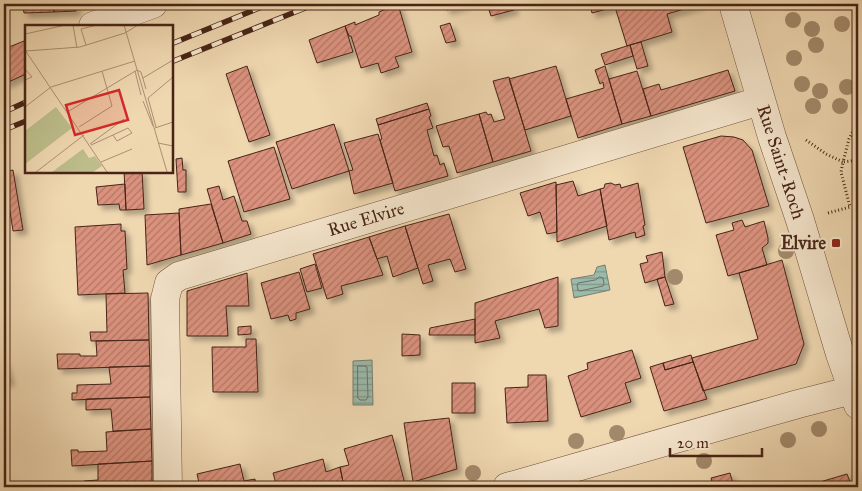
<svg xmlns="http://www.w3.org/2000/svg" width="862" height="491" viewBox="0 0 862 491" font-family="'IM FELL Great Primer',serif">
<style>
.water{fill:url(#water-rules);stroke:#797e6f}
.lines{fill:none;stroke-linecap:round;stroke-linejoin:round}
.shore{stroke:#706f60;stroke-width:1}
.building{fill:url(#building-hatch);stroke:#472416;filter:url(#shadow)}
.minor-casing{stroke:#71513c;stroke-width:29}
.path{stroke:#472416;stroke-width:3;stroke-dasharray:1 2.5;stroke-linecap:butt}
.minor{stroke:#f5e5cc;stroke-width:28}
.rail-casing{stroke:#472416;stroke-width:5.5}
.rail{stroke:#f5e5cc;stroke-width:4;stroke-dasharray:11;stroke-linecap:butt}
.tree{fill:#a3896b}
.poi-dot{fill:#8f2418;stroke:#f5e5cc;stroke-width:2}
.labels{text-anchor:middle;stroke-width:4;stroke-linejoin:round;paint-order:stroke}
.street-label{font-size:18px;fill:#472416;stroke:#f5e5cc}
.poi-label{font-size:18px;font-weight:bold;fill:#472416;stroke:#f5e5cc;text-anchor:end}
.inset-road{fill:none;stroke:#ac8f72;stroke-width:1}
.view{fill:#d62828;fill-opacity:0.15;stroke:#d62828;stroke-width:2.5}
.inset-edge{fill:none;stroke:#472416;stroke-width:2.5}
</style>
<defs>
<pattern id="water-rules" width="6" height="5" patternUnits="userSpaceOnUse" patternTransform="scale(1.25)"><rect width="6" height="5" fill="#9abaab"/><path d="M0 2.5h6" fill="none" stroke="#7f978a"/></pattern>
<pattern id="building-hatch" width="6" height="6" patternUnits="userSpaceOnUse" patternTransform="scale(1.25)"><rect width="6" height="6" fill="#da917d"/><path d="M-1 1l2-2M0 6l6-6M5 7l2-2" fill="none" stroke="#b37665"/></pattern>
<filter id="shadow"><feDropShadow dx="4.5" dy="4.5" stdDeviation="2.5" flood-color="#0004"/></filter>
</defs>
<rect width="100%" height="100%" fill="#efd7b0"/>
<filter id="stains"><feTurbulence type="fractalNoise" baseFrequency=".004" numOctaves="4"/><feColorMatrix values="0 0 0 0 .2 0 0 0 0 .09 0 0 0 0 .02 0 0 0 .5 -.17"/></filter>
<radialGradient id="worn" r=".72"><stop offset=".6" stop-color="#630" stop-opacity="0"/><stop offset="1" stop-color="#630" stop-opacity=".3"/></radialGradient>
<path class="water" d="M 605,265 L 610,290 L 574,298 L 571,279 L 594,275 L 597,267 Z
M 372,360 L 373,405 L 353,405 L 353,361 Z"/>
<g class="lines">
<path class="shore" d="M 600,277 L 603,278 L 604,284 L 603,286 L 580,291 L 578,290 L 577,285 L 578,283 L 595,280 Z
M 358,366 L 365,366 L 367,367 L 368,397 L 366,400 L 360,400 L 358,398 Z"/>
</g>
<path class="building" d="M 23,4 L 76,4 L 76,11 L 54,12 L 54,5 L 23,7 Z
M 398,4 L 412,52 L 395,57 L 399,67 L 381,73 L 378,63 L 361,68 L 351,36 L 349,36 L 345,26 L 355,22 L 355,25 L 379,15 L 379,12 Z
M 444,4 L 467,4 L 447,10 Z
M 487,4 L 513,4 L 514,10 L 491,16 Z
M 590,4 L 626,4 L 592,13 Z
M 626,4 L 702,4 L 667,14 L 672,32 L 627,46 L 615,7 Z
M 54,5 L 54,12 L 24,13 L 23,7 Z
M 450,23 L 456,41 L 446,43 L 440,26 Z
M 345,26 L 353,52 L 317,63 L 309,40 Z
M 24,41 L 26,46 L 26,74 L 4,84 L 4,49 Z
M 641,42 L 648,66 L 637,69 L 630,45 Z
M 630,45 L 633,56 L 605,65 L 601,54 Z
M 247,66 L 270,135 L 249,142 L 226,74 Z
M 556,66 L 571,116 L 525,130 L 509,79 Z
M 605,66 L 622,124 L 578,138 L 566,99 L 604,88 L 603,82 L 600,84 L 595,70 Z
M 728,70 L 735,91 L 651,116 L 643,89 L 659,84 L 661,90 Z
M 637,71 L 651,116 L 622,124 L 609,79 Z
M 509,77 L 531,151 L 493,162 L 479,114 L 486,112 L 488,115 L 491,114 L 494,122 L 505,119 L 493,81 Z
M 427,103 L 429,109 L 378,125 L 376,119 Z
M 429,109 L 431,116 L 429,117 L 433,128 L 427,130 L 434,156 L 437,155 L 440,165 L 444,163 L 448,176 L 395,191 L 380,140 L 382,139 L 378,125 Z
M 479,114 L 493,162 L 457,173 L 449,146 L 443,147 L 436,126 Z
M 334,124 L 349,171 L 292,189 L 276,142 Z
M 378,134 L 393,183 L 354,194 L 349,171 L 353,170 L 344,143 Z
M 721,136 L 734,137 L 743,140 L 752,150 L 769,206 L 706,223 L 683,147 Z
M 274,147 L 290,199 L 244,212 L 228,161 Z
M 182,158 L 183,170 L 186,170 L 186,192 L 178,192 L 176,159 Z
M 13,170 L 23,230 L 13,231 L 4,172 Z
M 124,171 L 142,171 L 144,209 L 126,210 Z
M 4,175 L 8,201 L 4,202 Z
M 573,181 L 578,196 L 600,189 L 607,226 L 557,242 L 556,185 Z
M 556,182 L 557,232 L 547,234 L 540,212 L 528,216 L 520,193 Z
M 611,183 L 615,185 L 620,184 L 621,188 L 638,183 L 645,225 L 643,226 L 645,235 L 636,238 L 635,232 L 609,240 L 600,189 L 604,188 L 605,184 Z
M 125,184 L 126,210 L 120,210 L 119,204 L 98,205 L 96,187 Z
M 219,186 L 223,200 L 234,196 L 242,221 L 247,221 L 251,234 L 223,243 L 207,189 Z
M 211,204 L 223,243 L 181,255 L 179,209 Z
M 179,213 L 181,255 L 147,265 L 145,215 Z
M 449,214 L 466,269 L 455,272 L 450,259 L 428,265 L 433,281 L 423,284 L 405,226 Z
M 742,220 L 745,227 L 764,221 L 768,238 L 768,243 L 762,248 L 767,265 L 728,276 L 716,235 L 734,230 L 732,223 Z
M 121,224 L 121,231 L 125,231 L 127,269 L 123,270 L 125,293 L 78,295 L 75,227 Z
M 405,226 L 418,268 L 393,277 L 387,256 L 377,259 L 369,237 Z
M 369,237 L 383,275 L 341,286 L 343,294 L 327,299 L 313,254 Z
M 662,252 L 665,277 L 645,283 L 640,264 L 648,262 L 646,256 Z
M 782,260 L 804,344 L 796,364 L 703,391 L 692,358 L 758,339 L 739,273 Z
M 315,264 L 322,288 L 307,292 L 300,269 Z
M 299,272 L 310,309 L 296,313 L 296,319 L 290,321 L 288,315 L 271,319 L 261,283 Z
M 247,273 L 249,306 L 226,306 L 228,336 L 187,336 L 187,291 Z
M 558,277 L 558,326 L 545,328 L 539,309 L 495,321 L 500,338 L 475,343 L 475,303 Z
M 665,277 L 674,304 L 665,306 L 657,279 Z
M 148,293 L 149,340 L 91,341 L 90,332 L 107,332 L 106,294 Z
M 475,319 L 475,335 L 429,335 L 430,328 Z
M 251,326 L 251,334 L 238,335 L 238,327 Z
M 402,334 L 420,335 L 420,355 L 402,356 Z
M 246,339 L 256,339 L 258,392 L 213,392 L 212,347 L 246,347 Z
M 149,340 L 150,366 L 58,369 L 57,354 L 80,354 L 80,356 L 97,356 L 96,341 Z
M 632,350 L 641,378 L 625,383 L 631,402 L 581,417 L 568,376 L 588,369 L 587,363 Z
M 691,355 L 693,362 L 665,370 L 663,363 Z
M 4,360 L 10,381 L 4,383 Z
M 693,362 L 707,399 L 664,411 L 650,367 L 663,363 L 665,370 Z
M 150,366 L 150,397 L 72,400 L 72,393 L 77,393 L 77,385 L 111,384 L 109,367 Z
M 528,375 L 546,375 L 548,421 L 507,423 L 505,388 L 528,387 Z
M 452,383 L 475,383 L 475,413 L 452,413 Z
M 150,397 L 151,429 L 113,431 L 111,409 L 86,410 L 86,399 Z
M 449,418 L 457,469 L 413,482 L 404,423 Z
M 151,429 L 152,461 L 72,466 L 71,450 L 78,450 L 78,452 L 107,451 L 106,432 Z
M 392,435 L 405,484 L 394,487 L 344,487 L 340,467 L 349,465 L 344,449 Z
M 323,459 L 326,472 L 340,467 L 344,487 L 277,487 L 273,473 Z
M 152,461 L 152,487 L 84,487 L 84,481 L 98,480 L 98,464 Z
M 240,464 L 244,481 L 255,479 L 256,487 L 200,487 L 197,474 Z
M 730,473 L 734,487 L 708,487 L 713,486 L 711,478 Z
M 847,474 L 852,487 L 803,487 Z"/>
<g class="lines">
<defs>
<path id="minor" d="M 733,4 L 772,137 L 800,220 L 840,354 L 858,405
M 93,26 L 153,4
M 168,487 L 165,299 L 169,283 L 179,276 L 760,101
M 507,487 L 798,404 L 853,390"/>
</defs>
<use href="#minor" class="minor-casing"/>
<path class="path" d="M 806,140 L 826,154 L 843,162 L 849,139 L 858,121
M 828,213 L 850,207 L 841,172 L 843,162 L 858,160"/>
<use href="#minor" class="minor"/>
<defs>
<path id="rail" d="M 171,44 L 269,4
M 171,62 L 315,4
M 4,112 L 26,102
M 4,130 L 26,121"/>
</defs>
<use href="#rail" class="rail-casing"/>
<use href="#rail" class="rail"/>
</g>
<g class="tree">
<circle cx="793" cy="20" r="8"/>
<circle cx="842" cy="24" r="8"/>
<circle cx="812" cy="29" r="8"/>
<circle cx="816" cy="45" r="8"/>
<circle cx="794" cy="58" r="8"/>
<circle cx="802" cy="84" r="8"/>
<circle cx="847" cy="87" r="8"/>
<circle cx="820" cy="91" r="8"/>
<circle cx="813" cy="106" r="8"/>
<circle cx="840" cy="106" r="8"/>
<circle cx="786" cy="251" r="8"/>
<circle cx="675" cy="277" r="8"/>
<circle cx="819" cy="429" r="8"/>
<circle cx="617" cy="433" r="8"/>
<circle cx="788" cy="440" r="8"/>
<circle cx="576" cy="441" r="8"/>
<circle cx="704" cy="461" r="8"/>
<circle cx="473" cy="473" r="8"/>
</g>
<rect class="poi-dot" x="831" y="238" width="10" height="10" rx="2.5"/>
<g class="labels">
<g class="street-label">
<text transform="translate(781 162) rotate(72)" y="6">Rue Saint-Roch</text>
<text transform="translate(366 219) rotate(-17)" y="6">Rue Elvire</text>
</g>
<g class="poi-label">
<text x="826" y="249">Elvire</text>
</g>
</g>
<g transform="translate(25 25)">
<rect width="148" height="148" fill="#efd7b0"/>
<path d="M 31,82 L 47,103 L 0,139 L 0,106 ZM 58,124 L 64,133 L 70,131 L 77,141 L 68,147 L 27,147 Z" fill="#bcbd8a"/>
<path class="inset-road" d="M 48,0 L 52,23M 99,0 L 142,147M 0,9 L 41,0M 61,20 L 56,4 L 72,0M 0,25 L 82,147M 1,26 L 55,22 L 100,8 L 113,0M 0,44 L 7,52 L 0,55M 110,46 L 116,70M 118,53 L 148,35M 118,76 L 128,101M 0,82 L 26,62 L 110,36M 44,86 L 112,45 L 116,47 L 121,64M 54,102 L 87,81 L 77,46M 131,102 L 123,73 L 148,52M 130,103 L 148,97M 133,118 L 148,121M 65,119 L 99,94M 66,120 L 88,110 L 103,103 L 107,108 L 92,116 L 88,110M 76,137 L 107,124M 11,147 L 59,110"/>
<path class="view" d="M 94,65 L 103,95 L 50,110 L 41,80 Z"/>
<rect width="148" height="148" class="inset-edge"/>
</g>
<rect width="862" height="491" fill="none" stroke="#efd7b0" stroke-width="20"/>
<rect x="5" y="5" width="852" height="481" fill="none" stroke="#472416" stroke-width="2.5"/>
<rect x="10" y="10" width="842" height="471" fill="none" stroke="#472416"/>
<path d="M670 448v8h92v-8" fill="none" stroke="#472416" stroke-width="2.5"/>
<text x="677" y="448" font-size="15" fill="#472416" stroke="#f5e5cc" stroke-width="4" paint-order="stroke">20 m</text>
<rect width="100%" height="100%" filter="url(#stains)"/>
<rect width="100%" height="100%" fill="url(#worn)"/>
</svg>
